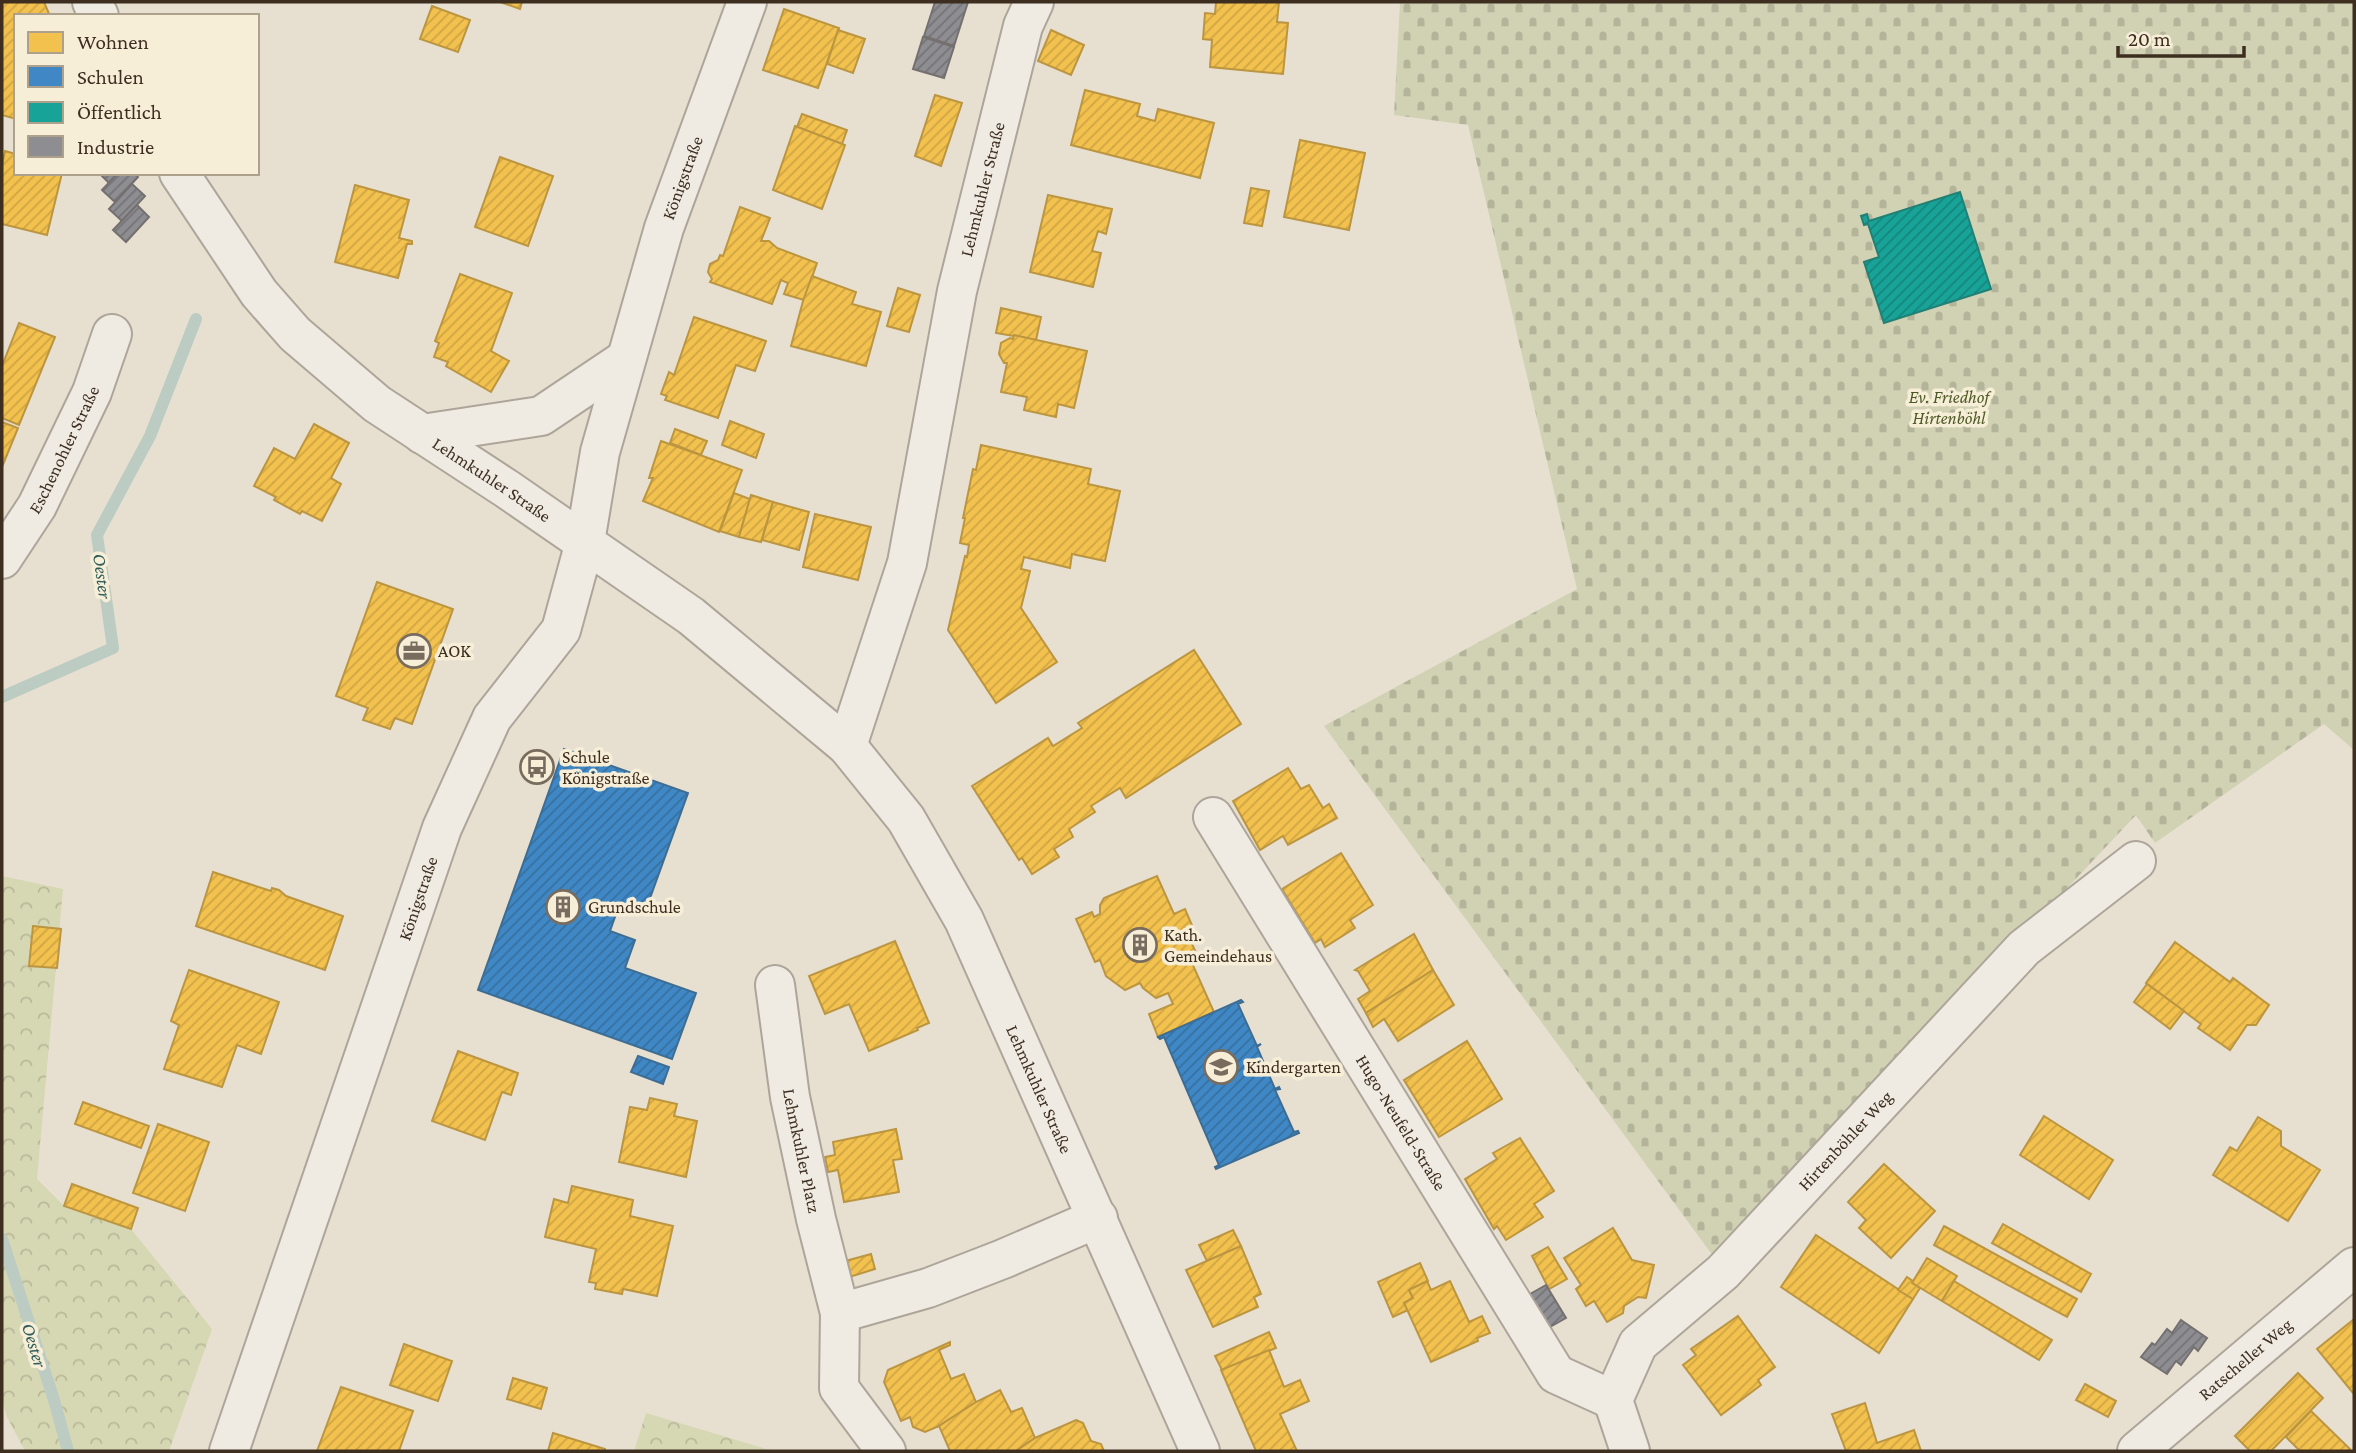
<svg xmlns="http://www.w3.org/2000/svg" width="2356" height="1453" viewBox="0 0 2356 1453" font-family="'Crimson Pro',serif">
<defs>
<pattern id="forest-crowns" width="20" height="18" patternUnits="userSpaceOnUse" patternTransform="scale(1.75)"><rect width="20" height="18" fill="#d6d7b3"/><path d="M2 6a3 3 0 1 1 6 0M12 15a3 3 0 1 1 6 0" fill="none" stroke="#b9b99a"/></pattern>
<pattern id="cemetery-stones" width="16" height="16" patternUnits="userSpaceOnUse" patternTransform="scale(1.75)"><rect width="16" height="16" fill="#d1d1b3"/><path d="M2 7V4a2 2 0 0 1 4 0v3zM10 15v-3a2 2 0 0 1 4 0v3z" fill="#b4b49a"/></pattern>
<pattern id="homes-hatch" width="6" height="6" patternUnits="userSpaceOnUse" patternTransform="scale(1.75)"><rect width="6" height="6" fill="#f2c14e"/><path d="M-1 1l2-2M0 6l6-6M5 7l2-2" fill="none" stroke="#d0a644"/></pattern>
<pattern id="schools-hatch" width="6" height="6" patternUnits="userSpaceOnUse" patternTransform="scale(1.75)"><rect width="6" height="6" fill="#3f88c5"/><path d="M-1 1l2-2M0 6l6-6M5 7l2-2" fill="none" stroke="#3670a0"/></pattern>
<pattern id="public-hatch" width="6" height="6" patternUnits="userSpaceOnUse" patternTransform="scale(1.75)"><rect width="6" height="6" fill="#17a398"/><path d="M-1 1l2-2M0 6l6-6M5 7l2-2" fill="none" stroke="#16857c"/></pattern>
<pattern id="industry-hatch" width="6" height="6" patternUnits="userSpaceOnUse" patternTransform="scale(1.75)"><rect width="6" height="6" fill="#8d8d92"/><path d="M-1 1l2-2M0 6l6-6M5 7l2-2" fill="none" stroke="#747477"/></pattern>
</defs>
<rect width="100%" height="100%" fill="#e7e0d1"/>
<g fill="url(#forest-crowns)">
<path d="M2,876L63,889L37,1179L64,1206L131,1229L212,1329L169,1451H25L7,1417L2,1401Z"/>
<path d="M646,1413L773,1451H634Z"/>
</g>
<path fill="url(#cemetery-stones)" d="M1400,2H2354V750L2324,724L2155,843L2136,815L1716,1260L1324,726L1577,589L1468,125L1394,115Z"/>
<g fill="url(#homes-hatch)" stroke="#bc9540" stroke-width="2">
<path d="M2,2H44L50,16H16V119L2,115Z"/>
<path d="M500,2H522L520,9Z"/>
<path d="M1216,2H1279L1277,22L1288,23L1283,74L1210,67L1212,40L1203,39L1205,13L1215,14Z"/>
<path d="M432,6L470,20L458,52L420,39Z"/>
<path d="M784,9L839,28L818,88L763,70Z"/>
<path d="M838,30L865,39L853,73L827,64Z"/>
<path d="M1051,30L1084,45L1071,75L1038,61Z"/>
<path d="M1085,90L1140,104L1137,116L1155,121L1158,109L1214,123L1200,178L1071,145Z"/>
<path d="M935,95L962,103L941,166L915,156Z"/>
<path d="M802,114L847,130L842,144L797,127Z"/>
<path d="M795,126L845,145L822,209L773,190Z"/>
<path d="M1300,140L1365,153L1349,230L1284,217Z"/>
<path d="M5,151L16,154V173H62L47,235L2,224V165Z"/>
<path d="M500,157L553,176L528,246L475,227Z"/>
<path d="M355,185L409,200L399,238L412,241V244H407L398,278L335,262Z"/>
<path d="M1251,188L1269,191L1262,226L1244,223Z"/>
<path d="M1048,195L1112,209L1106,234L1098,231L1092,251L1101,253L1093,287L1030,272Z"/>
<path d="M740,207L770,218L761,241H769L777,248L817,263L804,300L784,294L788,283L781,280L772,304L710,282L712,279L708,272L710,264L718,260L720,255L723,256Z"/>
<path d="M460,274L512,293L491,351L509,361L491,392L446,366L448,362L434,357L439,343L435,341Z"/>
<path d="M812,276L856,292L852,304L881,312L866,366L791,346L803,301Z"/>
<path d="M898,288L920,295L909,332L887,326Z"/>
<path d="M1001,308L1041,317L1036,340L996,333Z"/>
<path d="M694,317L766,341L755,371L736,365L718,418L665,400L667,396L661,394L669,372L674,375Z"/>
<path d="M19,323L55,337L19,425L2,418V366Z"/>
<path d="M1014,335L1087,351L1074,408L1058,404L1056,417L1024,410L1027,397L1001,392L1007,363H1004L999,354L1001,343L1010,338L1013,339Z"/>
<path d="M730,421L764,434L756,458L722,445Z"/>
<path d="M2,422L18,428L2,467Z"/>
<path d="M314,424L349,443L331,478L341,484L322,521L302,511L300,514L274,500L276,497L254,486L274,448L295,459Z"/>
<path d="M675,429L707,441L701,455L670,443Z"/>
<path d="M661,441L742,470L719,532L643,501L653,478H649Z"/>
<path d="M981,445L1091,469L1088,484L1120,491L1105,561L1072,554L1070,568L1024,557L1021,569L1030,571L1021,608L1057,662L996,703L948,630L965,556L967,557L969,545L960,543L965,518H963L973,469L976,470Z"/>
<path d="M734,493L750,499L739,537L720,531Z"/>
<path d="M751,495L773,502L761,542L739,537Z"/>
<path d="M773,502L809,512L799,550L762,540Z"/>
<path d="M815,514L871,527L858,580L803,567Z"/>
<path d="M377,582L453,609L412,724L395,718L390,729L363,720L368,708L336,696Z"/>
<path d="M1194,650L1241,724L1126,798L1120,788L1091,806L1095,812L1069,829L1073,837L1054,849L1059,857L1032,874L1022,858L1019,860L972,786L1048,738L1053,746L1082,728L1078,723Z"/>
<path d="M1288,768L1301,789L1309,785L1323,808L1329,804L1337,818L1288,845L1283,836L1260,850L1233,801Z"/>
<path d="M1341,853L1373,905L1350,920L1355,928L1325,947L1321,939L1315,943L1282,889Z"/>
<path d="M213,872L271,891L272,888L279,890L286,896L343,916L325,970L196,926Z"/>
<path d="M1157,876L1174,914L1185,909L1194,930L1187,933L1198,957L1191,961L1214,1012L1158,1037L1149,1014L1173,1004L1168,993L1156,998L1143,988L1140,983L1125,990L1106,976L1100,960L1095,962L1076,919L1092,912L1094,917L1100,914V905L1104,898Z"/>
<path d="M33,926L61,929L57,968L29,966Z"/>
<path d="M1414,934L1433,970L1366,1013L1358,999L1370,991L1358,971L1355,970Z"/>
<path d="M895,941L929,1023L917,1028L918,1030L869,1051L849,1004L825,1014L809,976Z"/>
<path d="M2175,942L2230,982L2233,978L2269,1005L2256,1025H2247L2230,1050L2198,1028L2201,1024L2146,983Z"/>
<path d="M189,970L279,1002L261,1054L237,1045L222,1087L164,1069L179,1025L171,1021Z"/>
<path d="M1433,970L1454,1005L1398,1041L1384,1019L1373,1027L1366,1013Z"/>
<path d="M2147,984L2184,1011L2170,1029L2134,1002Z"/>
<path d="M1467,1041L1502,1099L1439,1137L1404,1080Z"/>
<path d="M458,1051L518,1073L511,1095L502,1092L485,1140L432,1121Z"/>
<path d="M650,1098L677,1104L674,1116L697,1121L686,1177L619,1162L630,1107L647,1110Z"/>
<path d="M83,1102L149,1126L141,1148L75,1124Z"/>
<path d="M2044,1116L2113,1160L2089,1199L2020,1155Z"/>
<path d="M2258,1117L2281,1131V1146L2320,1170L2288,1221L2213,1175L2230,1147L2237,1151Z"/>
<path d="M158,1124L209,1142L185,1211L133,1193Z"/>
<path d="M896,1129L902,1159L893,1160L899,1192L844,1202L838,1170L828,1172L825,1157L835,1155L833,1142Z"/>
<path d="M1520,1138L1554,1191L1534,1204L1543,1217L1506,1240L1497,1226L1494,1229L1465,1179L1497,1159L1493,1153Z"/>
<path d="M1884,1164L1935,1211L1891,1258L1859,1228L1866,1220L1848,1202Z"/>
<path d="M72,1184L138,1208L131,1229L64,1206Z"/>
<path d="M572,1186L633,1200L630,1216L673,1226L657,1296L623,1289L622,1294L595,1289L596,1283L589,1282L596,1249L545,1237L554,1199L568,1203Z"/>
<path d="M2003,1224L2091,1274L2081,1292L1992,1243Z"/>
<path d="M1944,1226L2077,1299L2067,1317L1934,1245Z"/>
<path d="M1613,1228L1632,1260L1654,1265L1646,1298L1638,1297L1624,1306L1623,1313L1607,1322L1594,1301L1586,1306L1576,1289L1581,1285L1564,1258Z"/>
<path d="M1233,1230L1241,1246L1207,1261L1199,1245Z"/>
<path d="M1816,1235L1913,1299L1879,1353L1781,1287Z"/>
<path d="M1241,1246L1261,1294L1254,1297L1258,1307L1213,1327L1186,1270Z"/>
<path d="M1548,1247L1567,1279L1549,1289L1532,1256Z"/>
<path d="M871,1254L875,1269L843,1279L838,1263Z"/>
<path d="M1927,1258L1957,1276L1942,1301L1912,1283Z"/>
<path d="M1420,1263L1428,1281L1409,1290L1413,1298L1404,1303L1408,1310L1393,1317L1378,1282Z"/>
<path d="M1907,1277L1913,1281L1912,1283L1920,1288L1913,1299L1898,1290Z"/>
<path d="M1427,1281L1431,1290L1450,1281L1469,1322L1482,1316L1490,1333L1477,1338L1478,1341L1431,1362L1404,1303L1413,1298L1409,1290Z"/>
<path d="M1954,1281L2052,1340L2039,1360L1942,1301Z"/>
<path d="M1738,1316L1775,1367L1758,1380L1761,1385L1721,1415L1683,1365L1696,1355L1691,1349Z"/>
<path d="M2354,1319V1392L2353,1393L2317,1349Z"/>
<path d="M1269,1332L1276,1348L1222,1370L1215,1356Z"/>
<path d="M950,1342V1345L939,1350L951,1379L964,1374L976,1402L939,1426L925,1432L913,1427L910,1417L901,1421L884,1382L888,1370Z"/>
<path d="M404,1344L452,1361L438,1401L390,1385Z"/>
<path d="M1269,1350L1284,1387L1300,1380L1309,1401L1280,1414L1297,1451H1256L1221,1370Z"/>
<path d="M2298,1373L2323,1398L2271,1451H2250L2235,1436Z"/>
<path d="M513,1378L547,1388L541,1409L507,1399Z"/>
<path d="M2085,1384L2116,1401L2108,1417L2076,1400Z"/>
<path d="M341,1387L413,1411L399,1451H317Z"/>
<path d="M1000,1390L1011,1412L1022,1408L1035,1438L1016,1451H950L939,1426L976,1402Z"/>
<path d="M1865,1403L1877,1443L1914,1430L1921,1451H1846L1832,1414Z"/>
<path d="M2311,1411L2350,1449L2347,1451H2300L2286,1437Z"/>
<path d="M1076,1420L1083,1423L1091,1441L1101,1444L1104,1451H1016L1035,1438Z"/>
<path d="M553,1433L605,1449V1451H548Z"/>
</g>
<g fill="url(#schools-hatch)" stroke="#3e6d94" stroke-width="2">
<path d="M564,749L688,793L645,912L620,903L610,931L635,940L625,968L696,993L672,1059L478,990Z"/>
<path d="M1241,1000L1243,1002L1238,1004L1257,1046L1261,1044L1257,1047L1275,1089L1279,1087L1280,1089L1275,1090L1294,1132L1298,1131L1299,1133L1216,1169L1215,1167L1219,1165L1164,1037L1160,1039L1158,1037Z"/>
<path d="M638,1056L669,1067L663,1084L631,1072Z"/>
</g>
<path fill="url(#public-hatch)" stroke="#228074" stroke-width="2" d="M1960,192L1991,289L1884,323L1864,262L1879,257L1868,224L1864,225L1861,216L1867,214L1869,221Z"/>
<g fill="url(#industry-hatch)" stroke="#757070" stroke-width="2">
<path d="M935,2H968L954,46L924,36Z"/>
<path d="M923,37L954,47L944,78L913,69Z"/>
<path d="M99,173H118L109,183Z"/>
<path d="M118,173H134L138,177L115,202L102,190Z"/>
<path d="M132,184L145,196L122,221L109,209Z"/>
<path d="M137,205L149,217L126,242L113,230Z"/>
<path d="M1546,1285L1566,1318L1550,1327L1530,1294Z"/>
<path d="M2181,1320L2207,1338L2198,1351L2194,1347L2181,1365L2176,1361L2167,1374L2141,1357L2152,1343L2155,1345L2167,1329L2172,1333Z"/>
</g>
<g fill="none" stroke-linecap="round" stroke-linejoin="round">
<g stroke="#bcccc2" stroke-width="12">
<path d="M2,697L113,648L97,535L150,436L196,319"/>
<path d="M2,1239L54,1400L68,1451"/>
</g>
<g stroke="#ada599" stroke-width="42">
<g id="minor">
<path d="M422,434L541,416L626,359"/>
<path id="s1" d="M2,559L37,506L92,392L112,334"/>
<path id="s2" d="M847,746L907,563L957,291L1023,26L1034,2"/>
<path id="s3" d="M1213,817L1556,1374L1613,1400"/>
<path id="s4" d="M775,985L790,1097L816,1219L840,1313"/>
<path id="s5" d="M229,1451L442,828L492,718L561,630L585,542L600,452L664,228L747,2"/>
<path d="M886,1451L839,1388L840,1313L928,1288L1003,1259L1098,1218"/>
<path id="s6" d="M1630,1451L1613,1400L1638,1344L1723,1272L2024,948L2136,861"/>
<path id="s7" d="M2137,1451L2354,1267"/>
</g>
</g>
<g stroke="#ada599" stroke-width="42">
<g id="tertiary">
<path d="M92,2L99,16"/>
<path id="s8" d="M179,173L259,293L295,334L377,404L507,489L691,616L847,746L906,819L964,920L1200,1451"/>
</g>
</g>
<use href="#minor" stroke="#efebe3" stroke-width="38"/>
<use href="#tertiary" stroke="#efebe3" stroke-width="38"/>
</g>
<defs>
<g id="office-ring" transform="scale(1.75)"><circle r="9.5" fill="#f7eed8" stroke="#786c5e" stroke-width="1.5"/><path d="M-6-3h4V-5.5h4V-3h4V5H-6ZM-1-4.5V-3h2v-1.5ZM-6 0V1H6V0Z" fill="#786c5e"/></g>
<g id="bus-ring" transform="scale(1.75)"><circle r="9.5" fill="#f7eed8" stroke="#786c5e" stroke-width="1.5"/><path d="M-5-6H5V4H4V6H2V4H-2V6H-4V4H-5ZM-3.5-4V0h7V-4ZM-3.5 1.2v1.5H-2V1.2ZM2 1.2v1.5H3.5V1.2Z" fill="#786c5e"/></g>
<g id="building-ring" transform="scale(1.75)"><circle r="9.5" fill="#f7eed8" stroke="#786c5e" stroke-width="1.5"/><path d="M-4-6H4V6H1V3H-1V6H-4ZM-2.5-4.3h1.7v1.8h-1.7ZM.8-4.3h1.7v1.8H.8ZM-2.5-1h1.7V.8h-1.7ZM.8-1h1.7V.8H.8Z" fill="#786c5e"/></g>
<g id="school-ring" transform="scale(1.75)"><circle r="9.5" fill="#f7eed8" stroke="#786c5e" stroke-width="1.5"/><path d="M0-5L7-2L0 1L-7-2ZM-4 1L0 2.5L4 1V4Q0 6-4 4Z" fill="#786c5e"/></g>
</defs>
<g fill-rule="evenodd">
<use href="#office-ring" x="414" y="651"/>
<use href="#bus-ring" x="537" y="767"/>
<use href="#building-ring" x="563" y="907"/>
<use href="#building-ring" x="1140" y="945"/>
<use href="#school-ring" x="1221" y="1067"/>
</g>
<g text-anchor="middle" stroke-width="7" stroke-linejoin="round" paint-order="stroke">
<g font-size="18" fill="#3d2e20" stroke="#f7eed8">
<text dy="6" stroke="none"><textPath href="#s5" startOffset="1360">Königstraße</textPath></text>
<text dy="6" stroke="none"><textPath href="#s2" startOffset="574">Lehmkuhler Straße</textPath></text>
<text dy="6" stroke="none"><textPath href="#s1" startOffset="126">Eschenohler Straße</textPath></text>
<text dy="6" stroke="none"><textPath href="#s8" startOffset="444">Lehmkuhler Straße</textPath></text>
<text dy="6" stroke="none"><textPath href="#s5" startOffset="584">Königstraße</textPath></text>
<text dy="6" stroke="none"><textPath href="#s8" startOffset="1284">Lehmkuhler Straße</textPath></text>
<text dy="6" stroke="none"><textPath href="#s3" startOffset="359">Hugo-Neufeld-Straße</textPath></text>
<text dy="6" stroke="none"><textPath href="#s6" startOffset="406">Hirtenböhler Weg</textPath></text>
<text dy="6" stroke="none"><textPath href="#s4" startOffset="168">Lehmkuhler Platz</textPath></text>
<text dy="6" stroke="none"><textPath href="#s7" startOffset="142">Ratscheller Weg</textPath></text>
</g>
<g font-size="18" font-style="italic" fill="#4d5a26" stroke="#f7eed8">
<text x="1949" y="403">Ev. Friedhof<tspan x="1949" dy="21">Hirtenböhl</tspan></text>
</g>
<g font-size="18" fill="#3d2e20" stroke="#f7eed8" text-anchor="start">
<text x="438" y="657">AOK</text>
<text x="562" y="763">Schule<tspan x="562" dy="21">Königstraße</tspan></text>
<text x="588" y="913">Grundschule</text>
<text x="1164" y="941">Kath.<tspan x="1164" dy="21">Gemeindehaus</tspan></text>
<text x="1246" y="1073">Kindergarten</text>
</g>
<g font-size="19" font-style="italic" fill="#2f5d5a" stroke="#f7eed8">
<text transform="translate(103 576) rotate(82)" y="7">Oester</text>
<text transform="translate(35 1345) rotate(73)" y="7">Oester</text>
</g>
</g>
<rect width="2356" height="1453" fill="none" stroke="#3d2e20" stroke-width="7"/>
<rect x="14" y="14" width="245" height="161" fill="#f7eed8" stroke="#ada18e" stroke-width="2"/>
<rect x="28" y="32" width="35" height="21" fill="#f2c14e" stroke="#ada18e" stroke-width="2"/>
<text x="77" y="49" font-size="21" fill="#3d2e20">Wohnen</text>
<rect x="28" y="66" width="35" height="21" fill="#3f88c5" stroke="#ada18e" stroke-width="2"/>
<text x="77" y="84" font-size="21" fill="#3d2e20">Schulen</text>
<rect x="28" y="102" width="35" height="21" fill="#17a398" stroke="#ada18e" stroke-width="2"/>
<text x="77" y="119" font-size="21" fill="#3d2e20">Öffentlich</text>
<rect x="28" y="136" width="35" height="21" fill="#8d8d92" stroke="#ada18e" stroke-width="2"/>
<text x="77" y="154" font-size="21" fill="#3d2e20">Industrie</text>
<path d="M2118 46v10h126v-10" fill="none" stroke="#3d2e20" stroke-width="3.5"/>
<text x="2128" y="46" font-size="21" fill="#3d2e20" stroke="#f7eed8" stroke-width="5" paint-order="stroke">20 m</text>
</svg>
